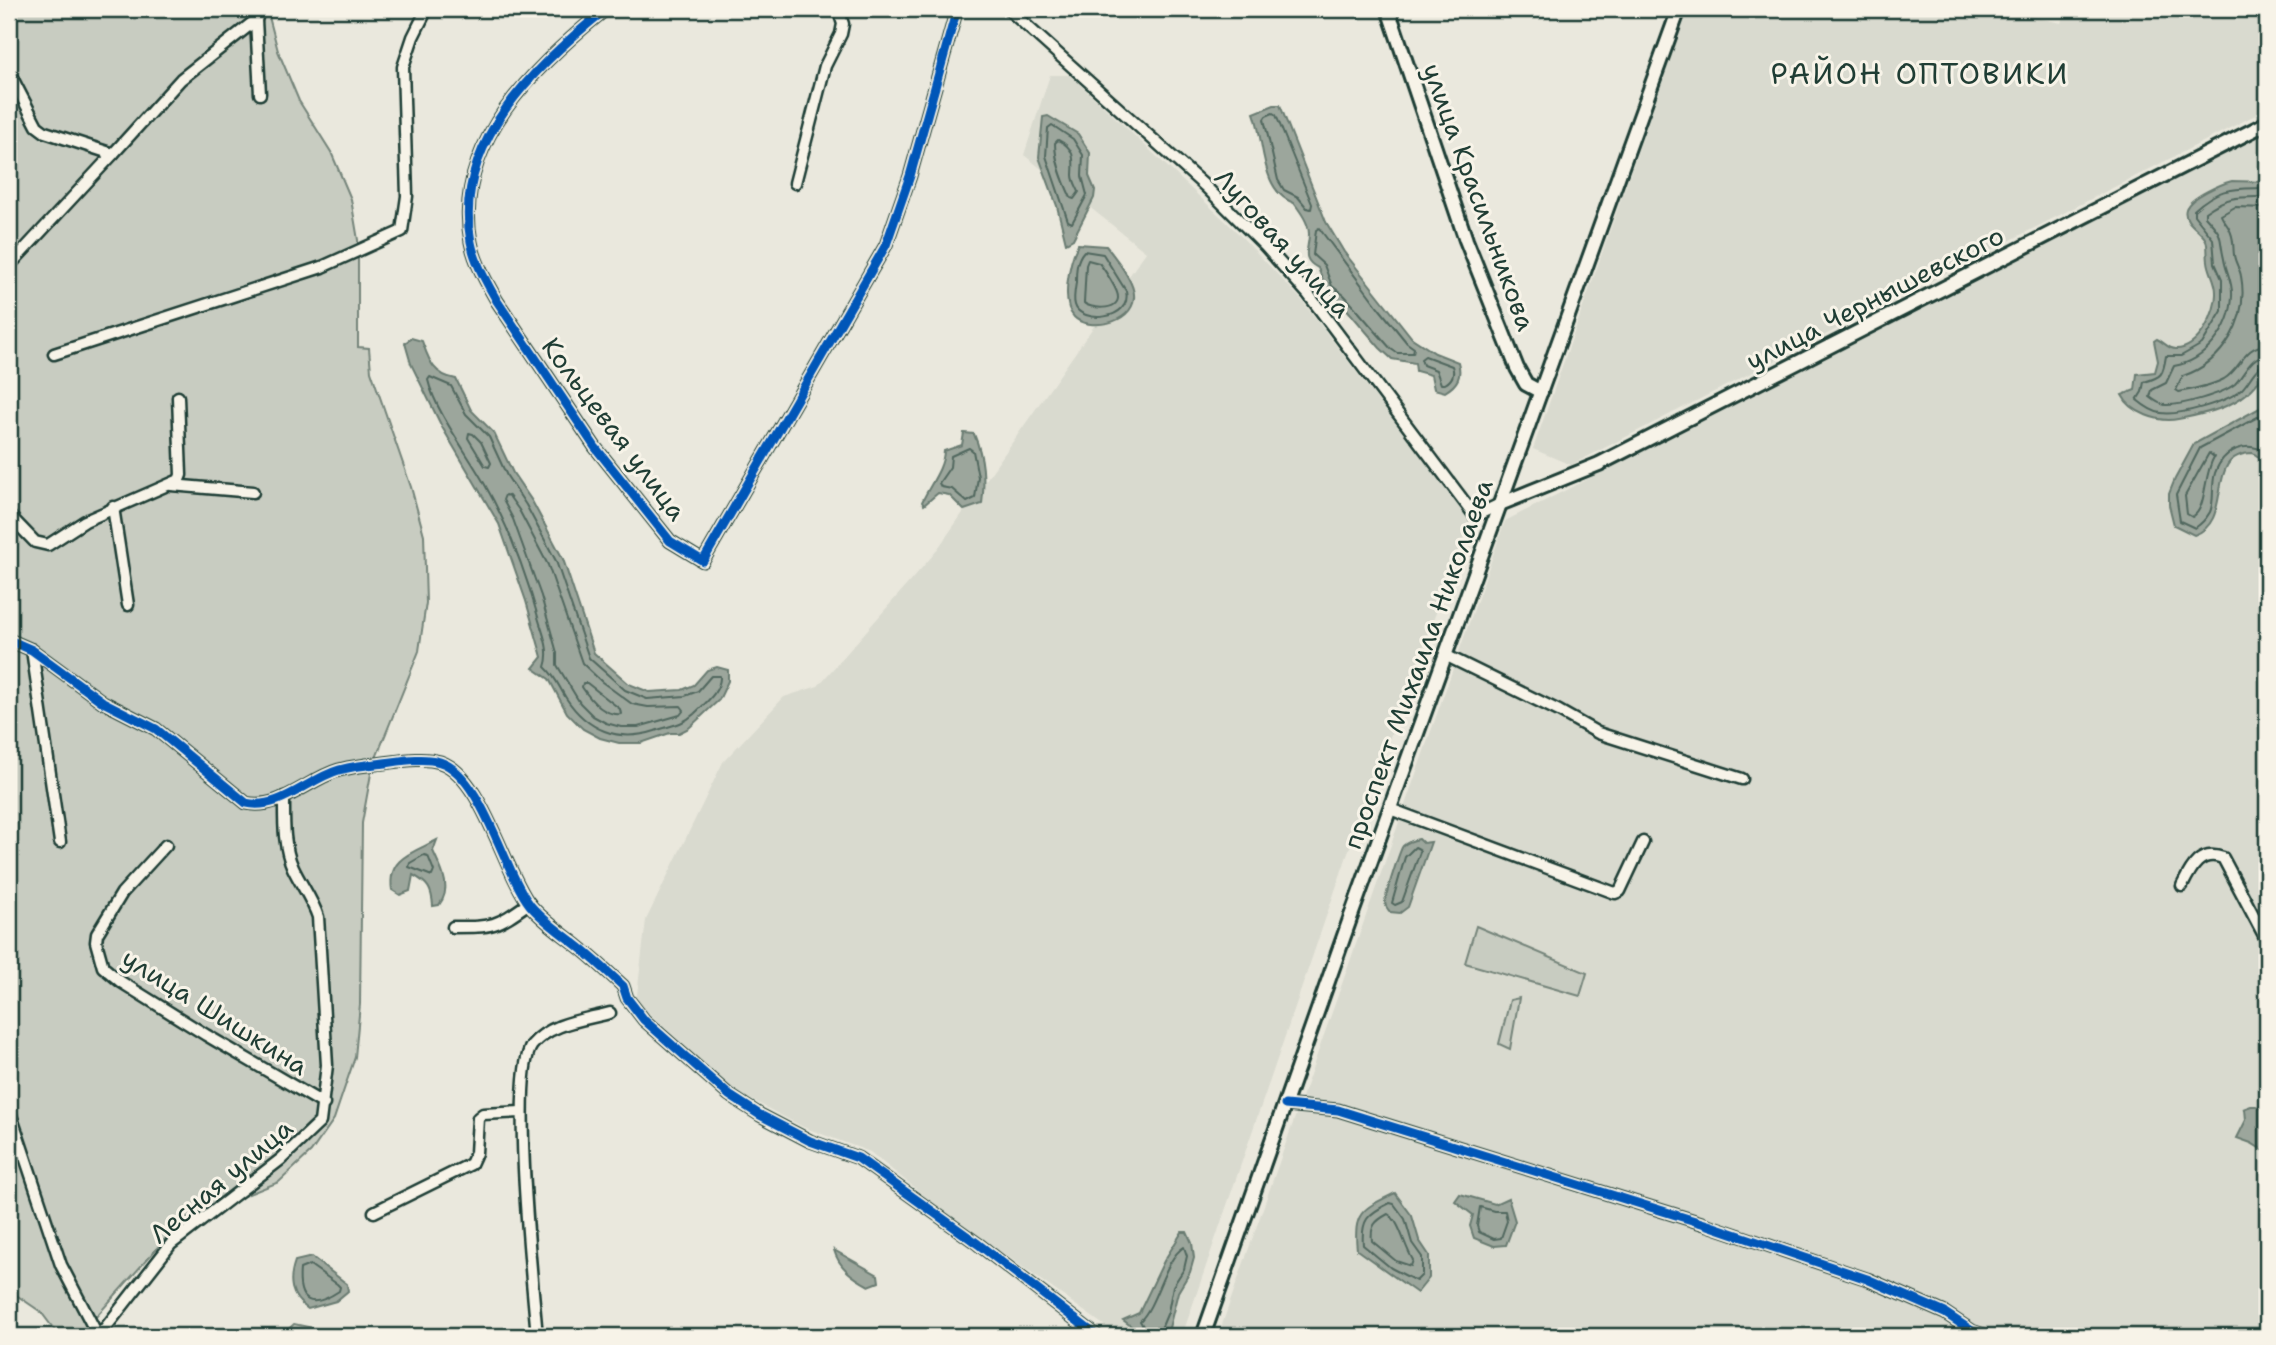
<svg xmlns="http://www.w3.org/2000/svg" width="2276" height="1345" viewBox="0 0 2276 1345" font-family="'Shantell Sans',sans-serif">
<rect width="100%" height="100%" fill="#eae8dd"/>
<filter id="ink" filterUnits="userSpaceOnUse"><feTurbulence type="fractalNoise" baseFrequency=".0143" numOctaves="2"/><feDisplacementMap in="SourceGraphic" scale="14" xChannelSelector="R" yChannelSelector="G"/><feConvolveMatrix kernelMatrix="1 2 1 2 8 2 1 2 1" color-interpolation-filters="sRGB"/></filter>
<g filter="url(#ink)">
<g fill="#d9dacf">
<path d="M1688,9H1999L2061,23L2065,9H2267V109L1571,465L1533,449Z"/>
<path d="M1050,75H1070L1237,232L1300,298L1470,521L1361,815L1182,1336H1119L937,1206L870,1152L803,1127L733,1090L638,1003L637,995L646,920L723,762L784,697L818,686L934,554L1146,252L1024,155Z"/>
<path d="M2267,132V1336H1218L1505,521Z"/>
</g>
<g fill="#c8ccc1" stroke="#74847a" stroke-width="2">
<path d="M9,9H267L278,51L299,101L331,152L351,199L358,240V347L369,348L371,371L411,487L424,535L426,603L419,651L372,768L362,823L360,1004L355,1057L334,1119L311,1152L279,1182L181,1221L79,1336H59L41,1312L9,1290Z"/>
<path d="M1476,926L1587,973L1580,996L1465,963Z"/>
<path d="M1519,998L1510,1049L1499,1044L1510,1000Z"/>
<path d="M294,1324L331,1332L338,1336H281Z"/>
</g>
<g fill="#9ca69c" stroke="#6a7c72" stroke-width="2">
<path d="M1274,105H1280L1326,222L1344,252L1412,338L1435,353L1458,362C1462,376 1458,384 1445,392L1434,389L1431,375L1416,371L1415,363L1392,359L1380,348L1339,300L1327,290L1318,268C1300,259 1309,249 1309,234C1309,223 1300,211 1294,203C1260,191 1265,142 1254,113Z"/>
<path d="M1048,116L1078,134L1090,153L1089,176L1095,190L1094,198L1073,239L1066,243L1057,206L1039,157L1043,117Z"/>
<path d="M2232,181L2267,182C2267,230 2267,278 2267,326C2267,338 2271,358 2266,368C2251,404 2211,413 2178,419C2159,423 2131,413 2122,395L2135,390L2137,374L2155,372L2158,361L2154,341L2157,339C2164,342 2168,349 2176,349C2199,349 2217,312 2216,292C2216,280 2209,272 2208,261C2207,255 2208,245 2206,240C2201,230 2182,222 2186,209C2190,197 2221,184 2232,181Z"/>
<path d="M1078,244L1106,246C1115,257 1136,284 1134,298C1132,325 1087,331 1074,317C1060,302 1070,260 1078,244Z"/>
<path d="M411,338L422,341C429,360 433,375 456,379L471,410L494,433L513,473L532,501L563,559L594,653L629,684L649,692L682,690L694,685L707,670L717,667L728,670V681L719,700L689,728L679,733H670L641,743H619L600,738L583,729L567,713L549,679L533,668L542,657L526,601L499,524L442,427L411,364L405,343Z"/>
<path d="M2267,404V463L2253,453C2202,453 2236,521 2194,535L2174,525L2169,505V494L2175,479L2194,444Z"/>
<path d="M964,433L974,434C984,458 985,479 982,504L964,510L949,495L938,493L924,505L922,502C930,484 943,470 944,451L962,445Z"/>
<path d="M1419,839L1423,843L1431,842L1408,907L1400,913L1390,912C1387,908 1385,907 1385,902C1385,897 1400,849 1403,846C1407,842 1414,840 1419,839Z"/>
<path d="M437,840L433,851C441,869 453,888 439,905L433,906C432,889 428,883 413,875L410,891L400,895L392,890C387,858 412,853 437,840Z"/>
<path d="M2251,1106H2256L2265,1111L2266,1152L2251,1143L2237,1138L2246,1120L2245,1109H2243Z"/>
<path d="M1395,1193L1412,1216L1419,1240L1429,1255V1278L1417,1293L1357,1250C1353,1212 1362,1209 1395,1193Z"/>
<path d="M1460,1194L1495,1204L1508,1198L1515,1221L1506,1245L1494,1246L1474,1238L1470,1226L1473,1215L1455,1201Z"/>
<path d="M1182,1232H1187L1192,1243L1194,1258L1190,1272L1178,1292L1169,1328L1163,1336H1144L1123,1320L1139,1313L1164,1261Z"/>
<path d="M834,1250L878,1275L879,1282L869,1286C854,1278 839,1268 834,1250Z"/>
<path d="M312,1257L347,1284L348,1291L336,1301L308,1309C290,1297 288,1281 295,1261Z"/>
</g>
<g fill="none" stroke-linecap="round" stroke-linejoin="round">
<g stroke="#51675e" stroke-width="2">
<path d="M1273,113L1276,115L1312,204L1311,209L1307,208L1298,197L1284,190L1278,180L1264,119L1266,116Z"/>
<path d="M1052,125L1073,139L1083,155L1082,176L1087,195L1072,223L1068,221L1046,156L1048,128Z"/>
<path d="M1058,140C1075,148 1074,159 1073,175C1073,181 1077,187 1079,192L1074,199L1071,198C1063,181 1055,162 1055,143Z"/>
<path d="M2267,188C2234,189 2220,186 2194,210V215L2213,239L2215,263L2222,279V311L2202,344L2181,356H2166C2163,375 2162,377 2144,382L2142,392L2137,400C2143,405 2153,412 2161,413C2179,416 2227,402 2241,390C2250,382 2255,365 2267,364"/>
<path d="M2267,197C2240,197 2228,195 2205,212V216C2225,238 2218,233 2224,259C2226,272 2233,282 2232,296C2231,328 2206,361 2174,366L2166,383L2152,390L2150,397C2155,401 2159,404 2165,405C2180,406 2223,394 2235,384C2246,373 2250,356 2267,355"/>
<path d="M2267,208L2235,207L2221,215C2223,221 2229,226 2231,233C2234,240 2233,248 2234,255C2235,263 2240,269 2241,276C2249,319 2224,362 2183,376L2176,390L2179,392C2193,389 2211,386 2224,379C2242,368 2243,346 2267,345"/>
<path d="M1319,228L1378,307L1407,343L1414,348L1413,353H1397L1391,349L1344,295L1332,286L1324,265L1313,255L1316,230Z"/>
<path d="M1084,251L1103,254L1126,291C1133,321 1080,324 1075,305C1073,299 1075,289 1076,283C1076,271 1076,260 1084,251Z"/>
<path d="M1088,260L1099,263C1104,269 1119,291 1118,298C1117,311 1090,309 1084,303L1086,265Z"/>
<path d="M1425,356L1452,366C1455,374 1452,380 1445,384H1441L1436,370L1423,365L1421,359Z"/>
<path d="M430,377L451,386L466,414L489,437L507,476L526,505L556,561L589,658L625,690L647,699L685,696L698,691L711,676H720C721,692 704,704 694,714C681,726 670,725 655,731C618,743 587,730 566,698C559,687 556,677 545,667C551,650 543,635 538,617C525,570 508,525 484,483C468,454 435,411 428,380Z"/>
<path d="M2267,412L2200,448L2176,495L2180,521L2195,528C2201,524 2206,519 2210,512C2215,501 2211,486 2215,473C2223,450 2247,439 2267,453"/>
<path d="M469,433L473,434L481,442L491,463L489,467L485,466L468,438Z"/>
<path d="M969,448L973,451L978,477L975,498L967,502L952,489L941,487L939,483L950,467L951,456Z"/>
<path d="M2209,453L2214,457C2203,475 2207,510 2192,517L2187,514L2185,496Z"/>
<path d="M505,495L509,496L519,510L548,565L582,663L602,682L632,704L648,707L681,706L684,710L680,715L638,727H621L606,723L593,716L580,703L557,665V653L541,596L513,519L503,500Z"/>
<path d="M583,683H587L620,709L621,714C604,716 591,701 582,687Z"/>
<path d="M1415,847L1419,849L1420,852L1402,902L1395,905L1392,903L1405,857Z"/>
<path d="M424,855L428,856L434,871L432,876L409,867L410,863Z"/>
<path d="M1390,1203L1394,1204L1405,1219L1412,1243L1422,1257V1275L1416,1281L1391,1268L1363,1245C1361,1220 1367,1214 1390,1203Z"/>
<path d="M1480,1207L1494,1211H1505L1507,1221L1501,1238L1494,1239L1479,1232L1477,1226Z"/>
<path d="M1388,1214C1400,1221 1404,1246 1413,1260L1411,1266L1396,1261L1372,1241C1370,1226 1375,1221 1388,1214Z"/>
<path d="M310,1265L337,1284L340,1287L339,1291C312,1309 297,1304 300,1269Z"/>
<path d="M1147,1336L1146,1331L1140,1321C1158,1303 1164,1259 1184,1247L1187,1256L1184,1269L1173,1286L1168,1312L1158,1336"/>
</g>
<g stroke="#1f3d34" stroke-width="15">
<g id="minor">
<path d="M260,9L256,20L260,94"/>
<path d="M606,9C537,64 452,143 471,242C475,263 487,283 497,301L595,447L670,541L703,561L886,245L910,176L957,9"/>
<path d="M1008,9L1206,187L1265,246L1308,294L1475,516L1500,504"/>
<path d="M9,72L37,126L45,132L113,154L9,266"/>
<path d="M113,154L181,79L256,20"/>
<path d="M795,183L825,66L841,34L843,24L840,15L834,9"/>
<path d="M54,354L322,267L402,231L407,196L403,67L413,37L427,9"/>
<path d="M171,485L253,492"/>
<path d="M113,507L128,605"/>
<path d="M9,515L35,542L48,545L85,521L179,480L181,475L178,397"/>
<path d="M9,640L32,650L103,702L156,729L246,803C279,811 308,779 339,770C351,767 364,765 376,764C396,762 421,756 440,762C482,775 504,872 530,905C543,921 563,934 579,947C594,959 608,972 623,986L627,998L644,1020L729,1095L760,1115L810,1141L858,1158L978,1244L1097,1336"/>
<path d="M32,650L60,842"/>
<path d="M1445,655L1559,711L1598,733L1742,779"/>
<path d="M1390,809L1615,893L1620,891L1643,842"/>
<path d="M166,845L122,893L97,934L96,942L103,967L121,982L206,1035L324,1104"/>
<path d="M2182,886C2191,868 2200,849 2223,858L2267,941"/>
<path d="M453,927C494,927 495,927 529,903"/>
<path d="M1285,1105L1338,1110L1708,1225L1867,1279L1945,1313L1972,1331L1987,1336"/>
<path d="M9,1109L61,1265L98,1336"/>
<path d="M374,1212L471,1164L476,1153L478,1118L483,1114L521,1112"/>
<path d="M99,1336L171,1244L280,1160L320,1122L327,1065L318,917C312,899 301,885 293,868C283,846 284,821 284,797"/>
<path d="M537,1336C533,1289 510,1074 532,1045C550,1023 584,1020 610,1013"/>
</g>
</g>
<g stroke="#1f3d34" stroke-width="18">
<g id="major">
<path d="M1388,9L1466,240L1517,368L1526,384L1541,392"/>
<path d="M1500,504L1599,464L2267,123"/>
<path d="M1203,1336L1351,916L1679,9"/>
</g>
</g>
<use href="#minor" stroke="#f7f3e8" stroke-width="10"/>
<use href="#major" stroke="#f7f3e8" stroke-width="12"/>
<g stroke="#f7f3e8" stroke-width="13">
<g id="cycleway">
<path d="M606,9C537,64 452,143 471,242C475,263 487,283 497,301L595,447L670,541L703,561L886,245L910,176L957,9"/>
<path d="M9,640L32,650L103,702L156,729L246,803C279,811 308,779 339,770C351,767 364,765 376,764C396,762 421,756 440,762C482,775 504,872 530,905C543,921 563,934 579,947C594,959 608,972 623,986L627,998L644,1020L729,1095L760,1115L810,1141L858,1158L978,1244L1097,1336"/>
<path d="M1285,1105L1338,1110L1708,1225L1867,1279L1945,1313L1972,1331L1987,1336"/>
</g>
</g>
<use href="#cycleway" stroke="#0057b8" stroke-width="9"/>
</g>
</g>
<g text-anchor="middle" stroke-width="6" stroke-linejoin="round" paint-order="stroke">
<g font-size="26" fill="#1f3d34" stroke="#f7f3e8">
<text transform="translate(1479 197) rotate(70)" y="9">улица Красильникова</text>
<text transform="translate(1283 243) rotate(48)" y="9">Луговая улица</text>
<text transform="translate(1875 298) rotate(-27)" y="9">улица Чернышевского</text>
<text transform="translate(614 429) rotate(53)" y="9">Кольцевая улица</text>
<text transform="translate(1418 664) rotate(-70)" y="9">проспект Михаила Николаева</text>
<text transform="translate(215 1012) rotate(32)" y="9">улица Шишкина</text>
<text transform="translate(221 1181) rotate(-40)" y="9">Лесная улица</text>
</g>
<g font-size="30" letter-spacing="2" fill="#1f3d34" stroke="#f7f3e8">
<text x="1920" y="84">РАЙОН ОПТОВИКИ</text>
</g>
</g>
<rect width="2276" height="1345" fill="none" stroke="#f7f3e8" stroke-width="35"/>
<rect x="18" y="18" width="2241" height="1310" fill="none" stroke="#1f3d34" stroke-width="2.5" filter="url(#ink)"/>
</svg>
